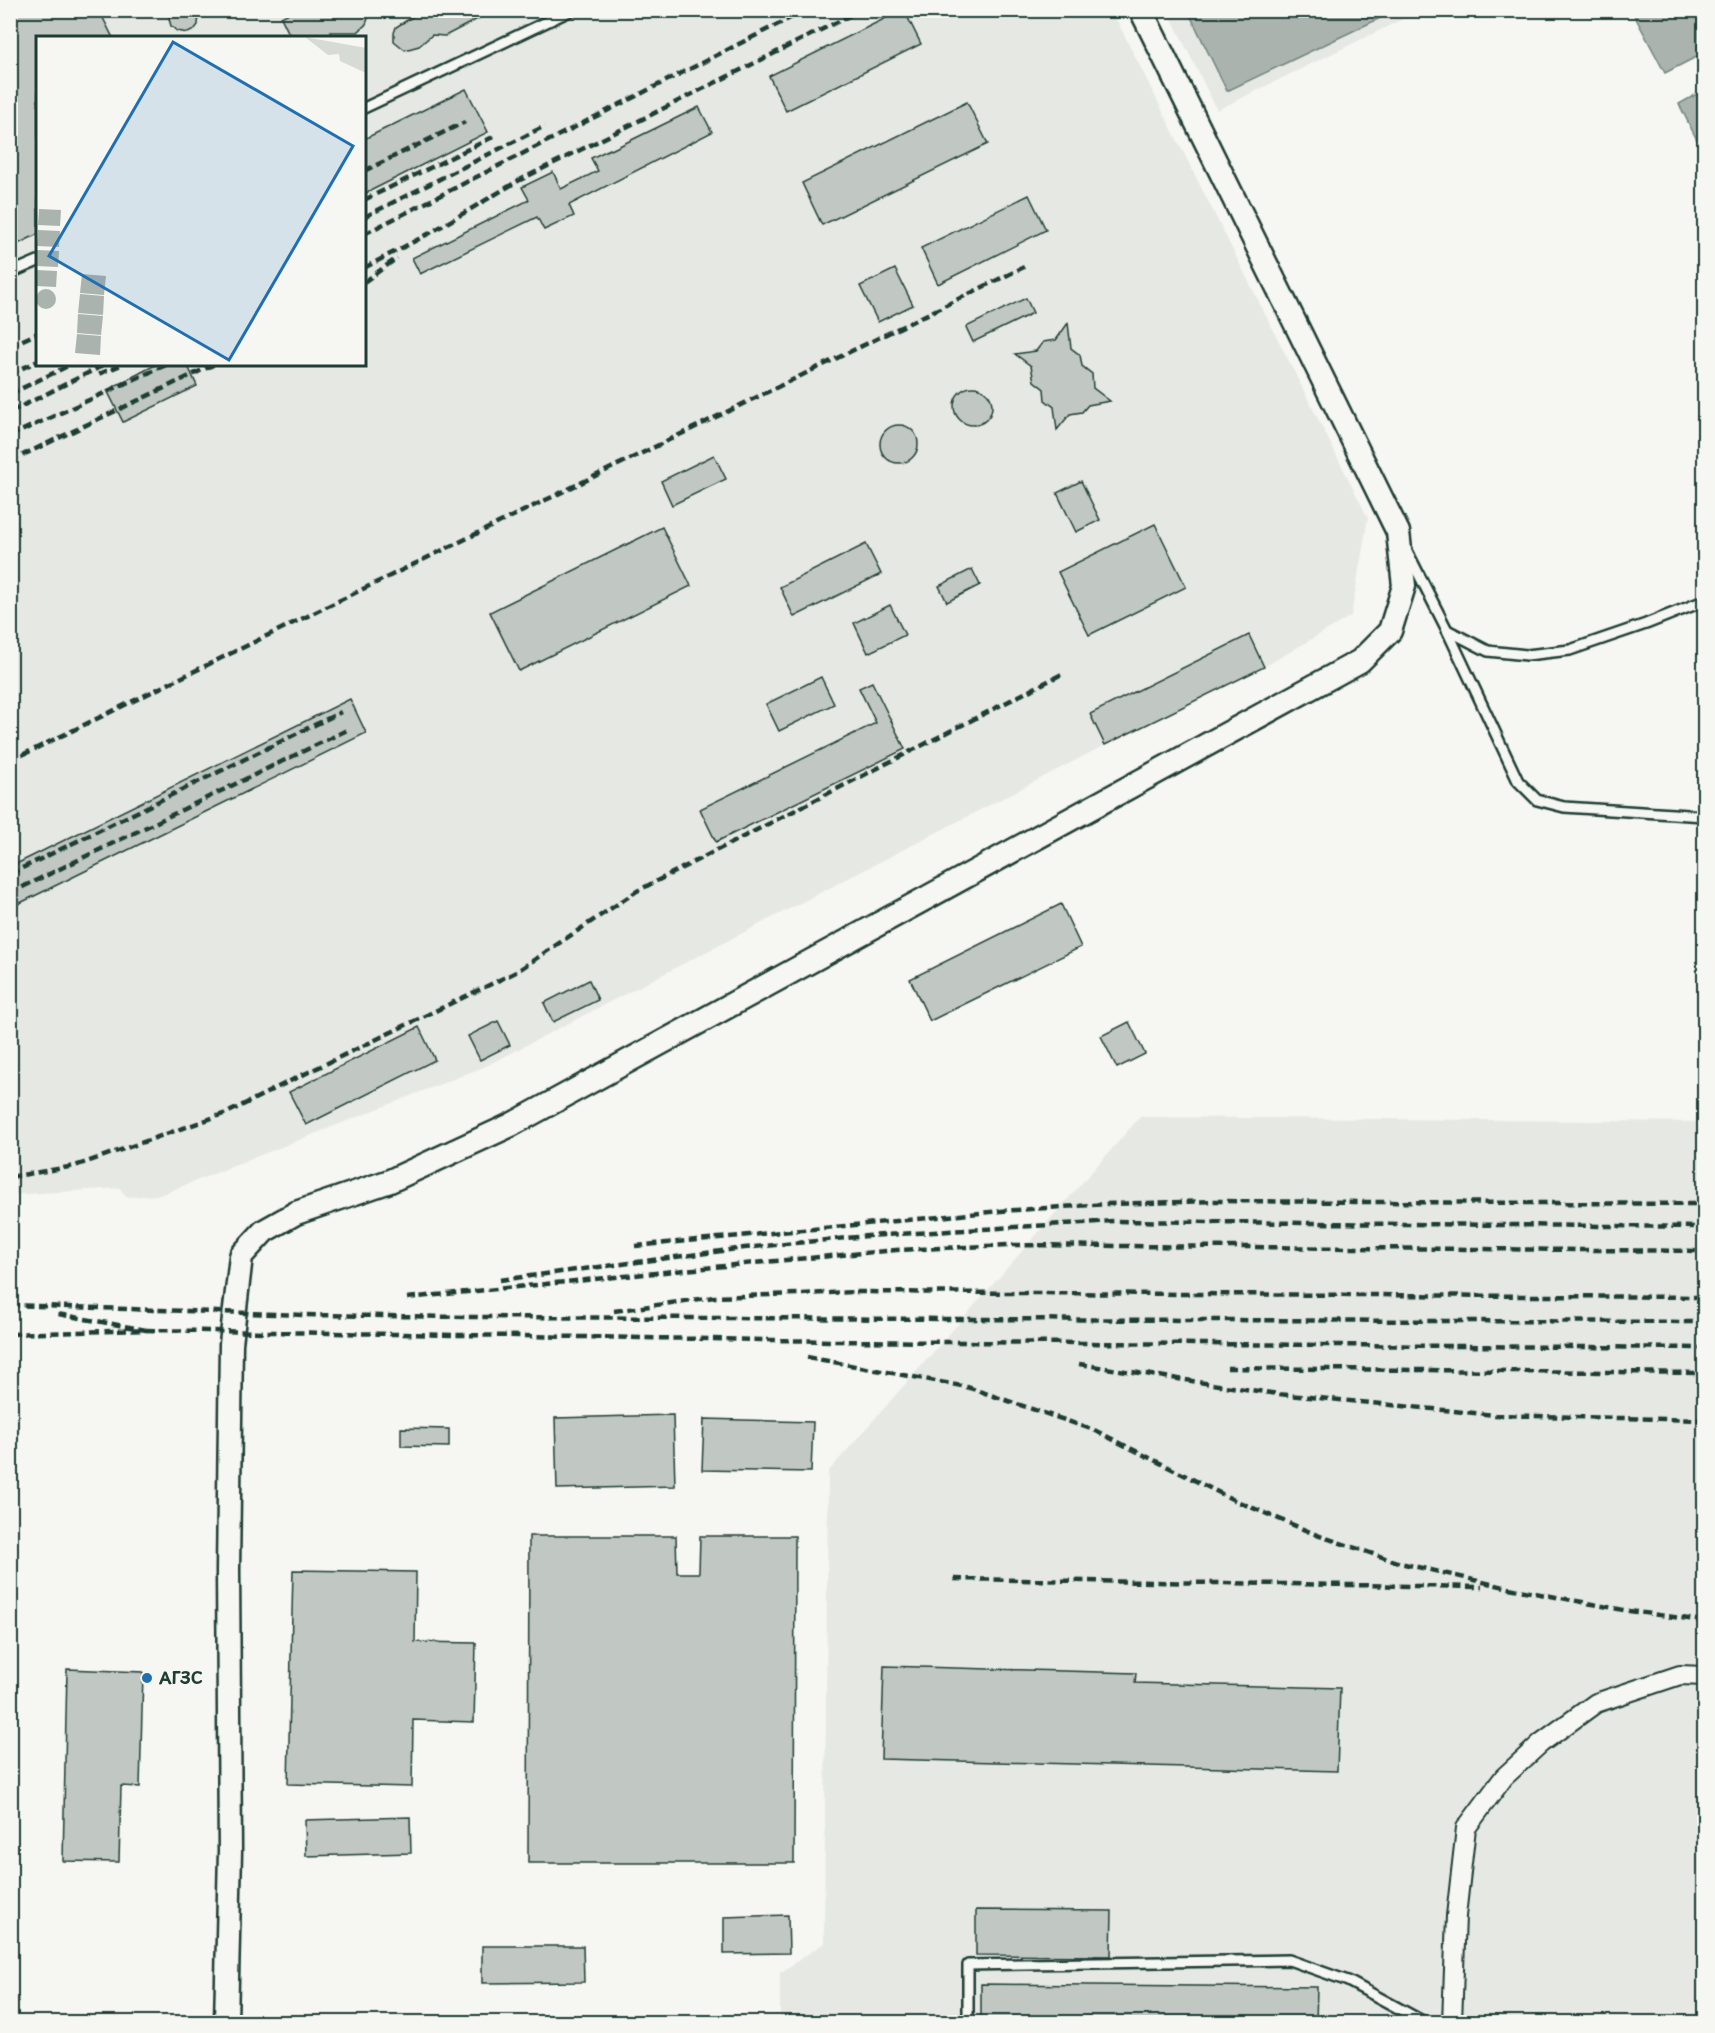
<svg xmlns="http://www.w3.org/2000/svg" width="1715" height="2033" viewBox="0 0 1715 2033" font-family="'Playpen Sans',sans-serif">
<rect width="100%" height="100%" fill="#f6f6f2"/>
<filter id="ink" filterUnits="userSpaceOnUse"><feTurbulence type="fractalNoise" baseFrequency=".0167" numOctaves="2"/><feDisplacementMap in="SourceGraphic" scale="12" xChannelSelector="R" yChannelSelector="G"/><feConvolveMatrix kernelMatrix="1 2 1 2 8 2 1 2 1" color-interpolation-filters="sRGB"/></filter>
<g filter="url(#ink)">
<g fill="#e6e8e4" fill-rule="evenodd">
<path d="M11,11H1112L1368,518L1351,616L1264,667L1105,745L486,1066L160,1195L126,1197L120,1188L11,1195ZM38,38H364V364H38Z"/>
<path d="M1168,11H1419L1217,110Z"/>
<path d="M1140,1117L1704,1122V2022H780V1973L824,1943L828,1472Z"/>
</g>
<g fill="#aab3ae" stroke="#72847d" stroke-width="1.5">
<path d="M1188,11H1395L1227,91Z"/>
<path d="M1632,11H1704V53L1665,73Z"/>
<path d="M1704,90V154L1679,104Z"/>
</g>
<g fill="#c1c8c3" stroke="#1f3d34" stroke-width="1.5">
<path d="M10,10H99L113,38H38V234L10,248Z"/>
<path d="M171,10H199L198,25L194,30L188,33L177,31L171,26L169,19Z"/>
<path d="M295,10H371L366,24L358,32H330L333,38H291L281,17Z"/>
<path d="M411,10H495L445,36L432,35L419,46L405,50L394,41V33L396,27L414,16Z"/>
<path d="M902,10H904L921,44L786,111L769,76Z"/>
<path d="M466,89L488,132L364,194V139Z"/>
<path d="M967,102L988,144L822,225L802,183Z"/>
<path d="M699,107L712,132L569,205L574,216L544,230L537,217L420,274L412,258L529,200L522,187L553,172L561,189L598,171L591,158L610,149L611,150Z"/>
<path d="M1029,195L1046,230L938,284L921,248Z"/>
<path d="M895,269L913,305L878,322L860,286Z"/>
<path d="M1026,298L1033,313L973,342L966,327Z"/>
<path d="M1068,323L1071,348L1080,355L1082,366L1092,374L1093,388L1110,401L1088,405L1082,412L1070,414L1057,430L1054,407L1045,400L1044,389L1034,381L1031,366L1015,354L1036,351L1043,342L1056,340Z"/>
<path d="M157,364H187L197,386L123,422L107,390Z"/>
<circle cx="973" cy="406" r="19"/>
<circle cx="899" cy="444" r="19"/>
<path d="M714,455L726,479L672,505L661,481Z"/>
<path d="M1081,481L1100,520L1076,532L1057,493Z"/>
<path d="M1155,524L1186,587L1089,635L1058,572Z"/>
<path d="M662,527L691,586L519,671L490,612Z"/>
<path d="M866,544L881,574L794,617L780,587Z"/>
<path d="M972,569L980,585L947,602L939,586Z"/>
<path d="M890,605L905,635L868,653L854,623Z"/>
<path d="M1249,635L1264,667L1105,745L1090,714Z"/>
<path d="M821,677L834,704L779,731L766,704Z"/>
<path d="M872,682L905,749L716,842L700,809L876,723L859,688Z"/>
<path d="M350,699L366,733L10,908V867Z"/>
<path d="M1061,904L1081,947L930,1021L910,979Z"/>
<path d="M589,980L598,1000L553,1022L544,1003Z"/>
<path d="M498,1021L510,1045L480,1060L468,1036Z"/>
<path d="M1129,1022L1145,1054L1117,1068L1101,1036Z"/>
<path d="M419,1027L435,1060L306,1125L289,1092Z"/>
<path d="M673,1415L675,1486L557,1489L555,1418Z"/>
<path d="M704,1419L813,1422L811,1472L702,1470Z"/>
<path d="M401,1428L449,1429V1447L401,1446Z"/>
<path d="M529,1536H676L677,1573H699L700,1536H795L794,1863H528Z"/>
<path d="M293,1570L416,1572L415,1642L476,1643L474,1722L413,1720L412,1787L288,1784Z"/>
<path d="M884,1666L1136,1673L1135,1683L1340,1688L1337,1771L881,1759Z"/>
<path d="M67,1669L143,1672L140,1787L121,1786L119,1862L63,1861Z"/>
<path d="M410,1817L411,1853L306,1856L305,1820Z"/>
<path d="M976,1910L1112,1911L1111,1956L976,1955Z"/>
<path d="M788,1915L789,1953L724,1954V1917Z"/>
<path d="M482,1946H583L584,1982L482,1983Z"/>
<path d="M981,1984L1317,1987L1316,2022H981Z"/>
</g>
<g fill="none" stroke-linecap="round" stroke-linejoin="round">
<g stroke="#1f3d34" stroke-width="14">
<g id="service">
<path d="M364,108L572,10"/>
<path d="M10,273L38,261"/>
<path d="M1407,551L1447,630L1518,781L1537,800L1564,807L1704,816"/>
<path d="M1447,630L1488,651L1527,655L1570,650L1646,624L1704,601"/>
<path d="M968,2022V1965L1289,1960L1348,1981L1424,2022"/>
</g>
</g>
<g stroke="#1f3d34" stroke-width="22">
<path id="minor" d="M1452,2022L1456,1916L1466,1828L1504,1777L1541,1743L1596,1703L1680,1675L1704,1676"/>
</g>
<g stroke="#1f3d34" stroke-width="27">
<path id="tertiary" d="M226,2022L230,1851L228,1570L231,1344L241,1256L264,1231L296,1213L390,1181L511,1125L1360,661L1390,631L1404,586L1398,532L1141,10"/>
</g>
<use href="#service" stroke="#f6f6f2" stroke-width="9"/>
<use href="#minor" stroke="#f6f6f2" stroke-width="18"/>
<use href="#tertiary" stroke="#f6f6f2" stroke-width="22"/>
<g stroke="#1f3d34" stroke-width="4.5" stroke-dasharray="9 4.5" stroke-linecap="butt">
<path d="M364,171L465,122"/>
<path d="M364,200L495,136"/>
<path d="M364,217L545,126"/>
<path d="M364,234L806,10"/>
<path d="M364,268L430,233L518,181L861,10"/>
<path d="M364,282L397,258"/>
<path d="M10,346L38,333"/>
<path d="M10,374L38,361"/>
<path d="M99,374L123,364"/>
<path d="M10,394L72,364"/>
<path d="M10,412L106,364"/>
<path d="M10,436L168,364"/>
<path d="M10,461L215,364"/>
<path d="M10,761L1024,267"/>
<path d="M10,874L341,712"/>
<path d="M10,893L347,730"/>
<path d="M10,1177L75,1166L229,1112L288,1082L516,972L637,891L1062,674"/>
<path d="M635,1246L1001,1211L1107,1204L1214,1201L1704,1204"/>
<path d="M500,1280L744,1248L867,1236L1114,1221L1704,1227"/>
<path d="M407,1298L754,1263L896,1250L1010,1245L1704,1251"/>
<path d="M10,1305L305,1315L467,1317L1704,1322"/>
<path d="M614,1311L714,1297L855,1292L1704,1297"/>
<path d="M146,1330L832,1341L1704,1348"/>
<path d="M10,1334L146,1330L58,1314"/>
<path d="M807,1357L967,1387L1094,1430L1234,1500L1317,1535L1400,1563L1509,1588L1629,1611L1704,1621"/>
<path d="M1079,1364L1278,1394L1495,1415L1704,1420"/>
<path d="M1227,1368L1704,1373"/>
<path d="M954,1579L1482,1587"/>
</g>
</g>
</g>
<circle fill="#1f6fb2" stroke="#f6f6f2" stroke-width="2" cx="147" cy="1678" r="6"/>
<g text-anchor="middle" stroke-width="4.5" stroke-linejoin="round" paint-order="stroke">
<g font-size="16" font-weight="bold" fill="#1f3d34" stroke="#f6f6f2" text-anchor="start">
<text x="159" y="1684">АГЗС</text>
</g>
</g>
<g transform="translate(36 36)">
<rect width="330" height="330" fill="#f6f6f2"/>
<path d="M269,1L330,12V37L304,25L303,18L292,19Z" fill="#d6dbd6"/>
<path d="M3,173L25,174L24,190L2,189ZM2,194L24,195L23,211L1,210ZM1,214L23,215L22,231L0,230ZM0,234L21,235L20,251L0,250ZM46,238L70,240L68,259L44,257ZM0 263a10 10 0 1 1 20 0a10 10 0 1 1-20 0ZM44,258L68,260L67,279L42,277ZM42,278L67,280L65,299L41,297ZM41,298L65,300L64,319L39,317Z" fill="#aab3ae"/>
<path fill="#1f6fb2" fill-opacity="0.15" stroke="#1f6fb2" stroke-width="3" d="M137,6L317,110L193,324L13,220Z"/>
<rect width="330" height="330" fill="none" stroke="#1f3d34" stroke-width="3"/>
</g>
<rect width="1715" height="2033" fill="none" stroke="#f6f6f2" stroke-width="36"/>
<rect x="18" y="18" width="1679" height="1997" fill="none" stroke="#1f3d34" stroke-width="2" filter="url(#ink)"/>
</svg>
